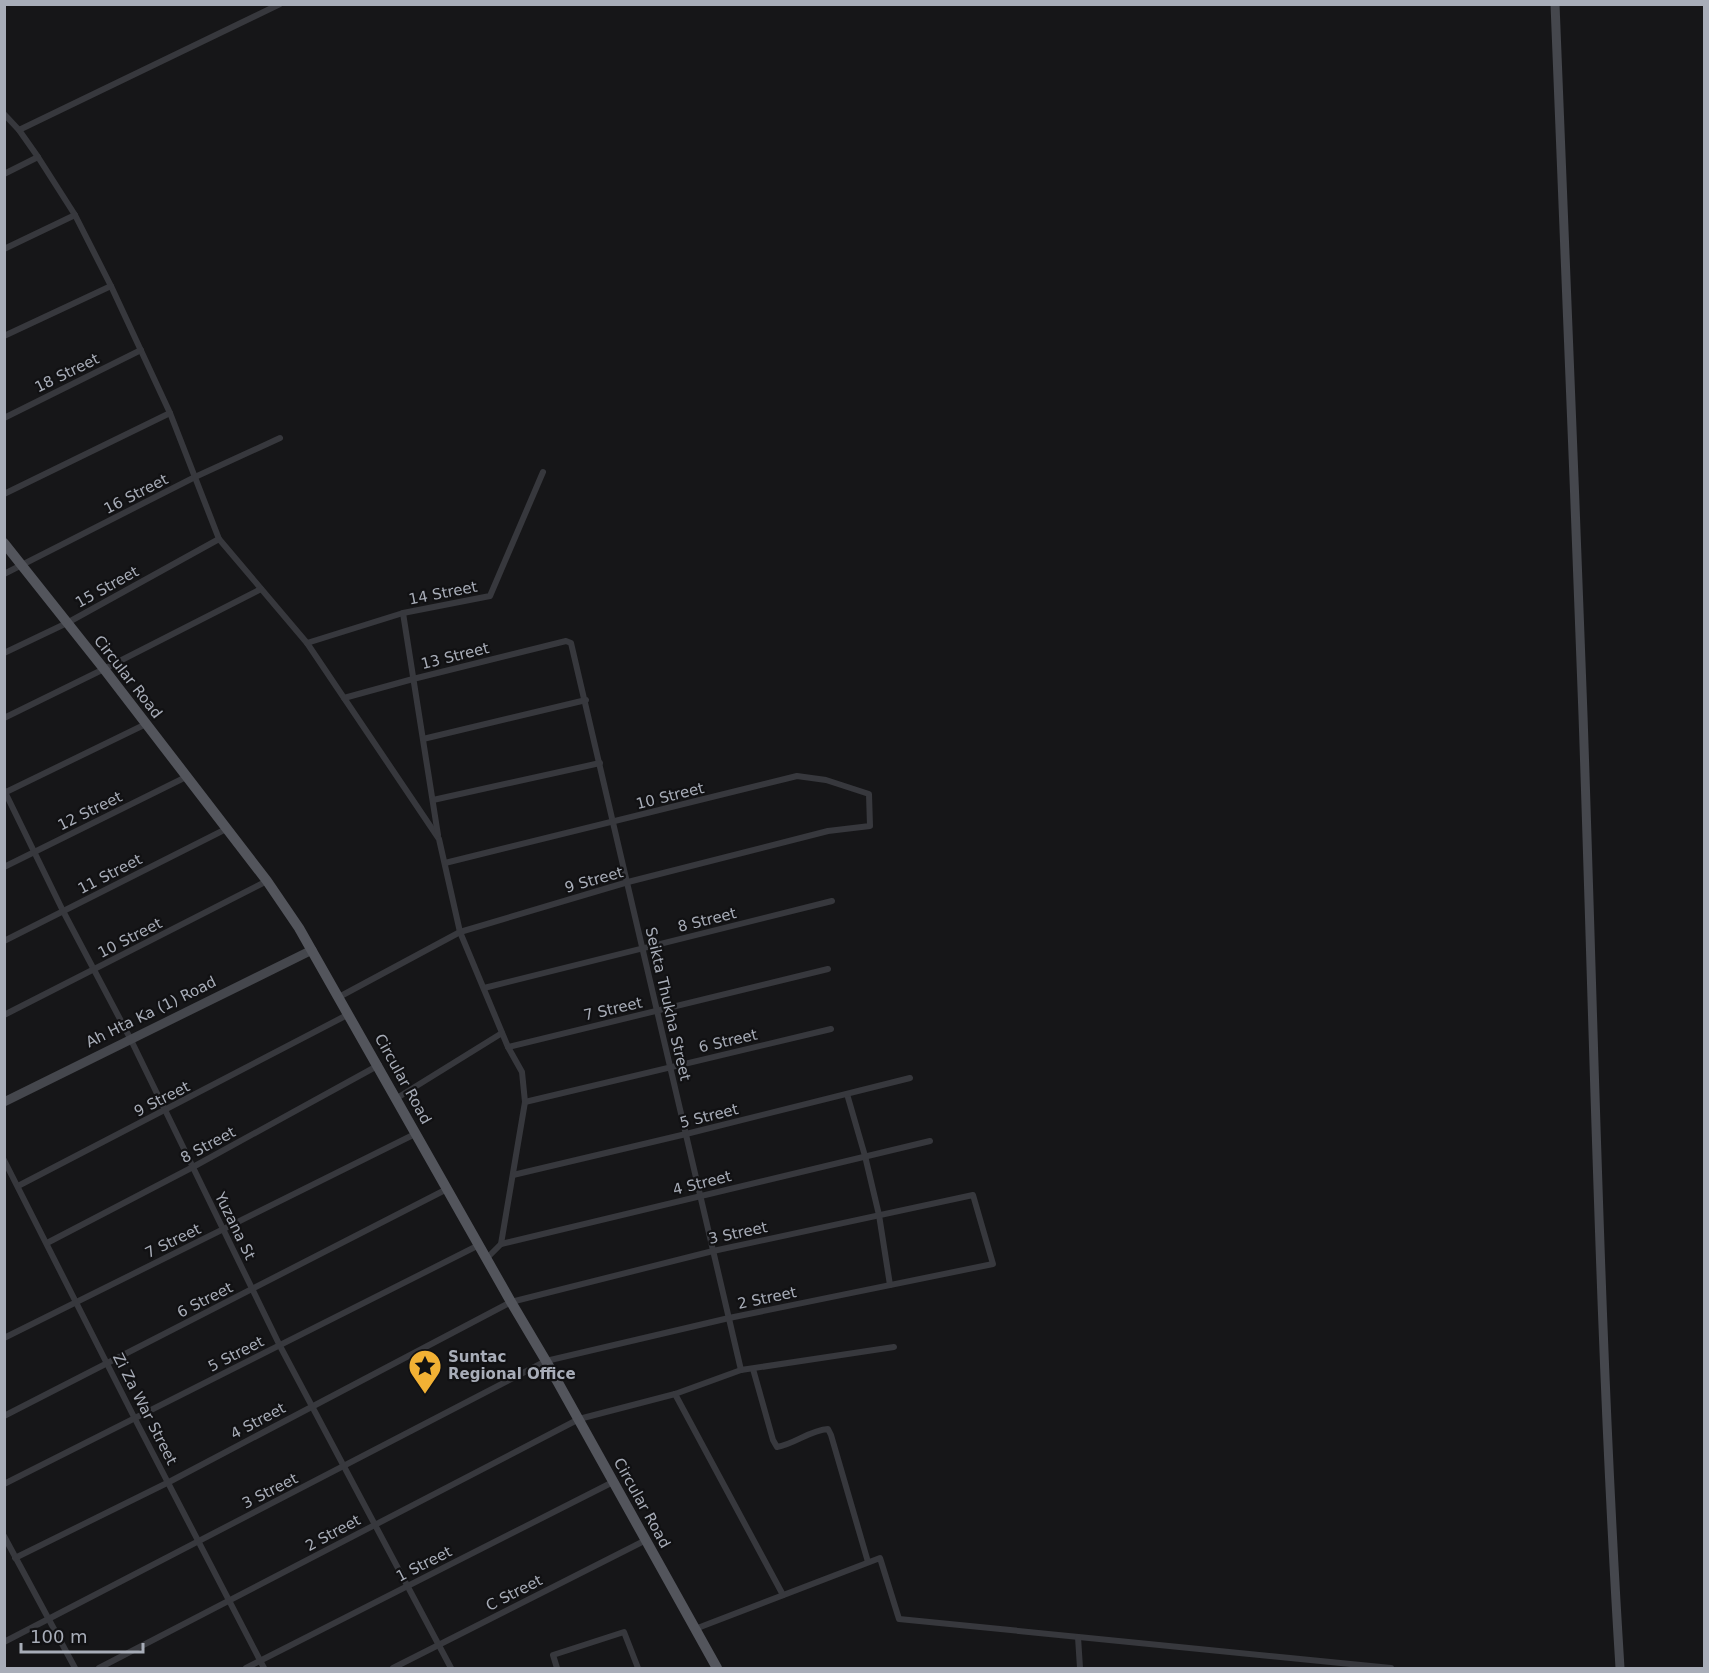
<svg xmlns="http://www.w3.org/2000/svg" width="1709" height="1673" viewBox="0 0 1709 1673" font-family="'DejaVu Sans',sans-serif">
<rect width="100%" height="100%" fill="#161618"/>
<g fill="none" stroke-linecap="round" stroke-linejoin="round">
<g stroke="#37383d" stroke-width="6">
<path d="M4,114L19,130L38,157L75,215L111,286L170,413L219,539L307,643L439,839L460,932L508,1047L522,1072L525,1102L501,1244"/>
<path d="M19,130L280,4"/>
<path d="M4,174L38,157"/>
<path d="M4,249L75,215"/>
<path d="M4,336L111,286"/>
<path d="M4,418L141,350"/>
<path d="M4,494L170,413"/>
<path d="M4,574L195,477L280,438"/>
<path d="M403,613L438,835"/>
<path d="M307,643L403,613L490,596L543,472"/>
<path d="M4,653L67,623L219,539"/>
<path d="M344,698L413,679L566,641L571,643L741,1370"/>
<path d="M4,718L104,669L261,589"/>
<path d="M423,739L586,700"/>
<path d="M4,790L63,911L130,1038L280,1346L451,1668"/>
<path d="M4,793L146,724"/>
<path d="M433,800L600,763"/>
<path d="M4,867L186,777"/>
<path d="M4,941L226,829"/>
<path d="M484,988L832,901"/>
<path d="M339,997L460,932L628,882L828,831L870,826L869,794L826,780L797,776L445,863"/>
<path d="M4,1015L267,881"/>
<path d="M508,1047L828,969"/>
<path d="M847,1094L865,1156L879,1215L890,1285"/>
<path d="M397,1098L502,1033"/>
<path d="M525,1102L831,1029"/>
<path d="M4,1160L135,1419L264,1668"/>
<path d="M513,1175L686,1134L910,1078"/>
<path d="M18,1186L349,1014"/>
<path d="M47,1243L193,1167L379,1065"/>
<path d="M486,1259L501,1244L930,1141"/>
<path d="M4,1338L417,1133"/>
<path d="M753,1369L773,1440L777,1447C795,1444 810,1430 828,1429L831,1435L868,1562"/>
<path d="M675,1394L783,1595"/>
<path d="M4,1416L447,1189"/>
<path d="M4,1484L479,1245"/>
<path d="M4,1536L75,1668"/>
<path d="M695,1629L880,1558L899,1619L1391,1668"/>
<path d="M1078,1637L1080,1668"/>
<path d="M4,1642L546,1361L729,1318L993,1264L973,1195L713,1251L511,1302L169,1482L15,1558"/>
<path d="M99,1668L579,1419L675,1394L741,1370L894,1347"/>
<path d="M246,1668L613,1482"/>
<path d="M393,1668L646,1540"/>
<path d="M557,1668L553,1655L624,1632L638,1668"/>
</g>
<g stroke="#45474d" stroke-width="9">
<path d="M1555,4C1563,242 1575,478 1583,715C1594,1033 1600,1351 1620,1668"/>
<path d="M4,1102L312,950"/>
</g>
<path stroke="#53555c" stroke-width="10" d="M4,543L104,669L267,881L299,928L511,1302L546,1361L717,1668"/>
</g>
<defs>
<g id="sight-pin" transform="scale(1.725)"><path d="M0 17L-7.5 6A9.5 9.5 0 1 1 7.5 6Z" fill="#f2b134" stroke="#111113"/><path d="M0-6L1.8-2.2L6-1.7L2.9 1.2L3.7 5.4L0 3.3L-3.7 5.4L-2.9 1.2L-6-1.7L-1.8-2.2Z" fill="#111"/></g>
</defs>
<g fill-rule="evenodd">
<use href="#sight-pin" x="425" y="1366"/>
</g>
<g text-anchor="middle" stroke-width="4.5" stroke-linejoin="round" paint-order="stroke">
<g font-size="15" fill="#a8adb8" stroke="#111113">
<text transform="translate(67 373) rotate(-26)" y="5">18 Street</text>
<text transform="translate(136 494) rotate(-27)" y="5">16 Street</text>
<text transform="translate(107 587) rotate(-29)" y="5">15 Street</text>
<text transform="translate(443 593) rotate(-11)" y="5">14 Street</text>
<text transform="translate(455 656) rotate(-14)" y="5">13 Street</text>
<text transform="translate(128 677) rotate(52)" y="5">Circular Road</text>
<text transform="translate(670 796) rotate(-14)" y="5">10 Street</text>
<text transform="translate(90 811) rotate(-26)" y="5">12 Street</text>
<text transform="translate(110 874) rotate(-27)" y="5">11 Street</text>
<text transform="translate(594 880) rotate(-16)" y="5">9 Street</text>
<text transform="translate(707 920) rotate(-14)" y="5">8 Street</text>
<text transform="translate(130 938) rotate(-27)" y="5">10 Street</text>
<text transform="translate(668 1004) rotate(77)" y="5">Seikta Thukha Street</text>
<text transform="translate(613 1009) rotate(-13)" y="5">7 Street</text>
<text transform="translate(151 1012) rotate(-26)" y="5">Ah Hta Ka (1) Road</text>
<text transform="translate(728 1041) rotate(-13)" y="5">6 Street</text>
<text transform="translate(403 1079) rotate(61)" y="5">Circular Road</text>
<text transform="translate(162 1099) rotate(-27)" y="5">9 Street</text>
<text transform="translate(709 1116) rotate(-14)" y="5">5 Street</text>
<text transform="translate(208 1145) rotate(-28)" y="5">8 Street</text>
<text transform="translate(702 1183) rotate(-14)" y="5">4 Street</text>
<text transform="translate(235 1226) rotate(64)" y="5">Yuzana St</text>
<text transform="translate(738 1233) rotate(-12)" y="5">3 Street</text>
<text transform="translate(173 1241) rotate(-26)" y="5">7 Street</text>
<text transform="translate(767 1298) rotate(-12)" y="5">2 Street</text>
<text transform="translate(205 1300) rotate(-27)" y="5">6 Street</text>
<text transform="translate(236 1354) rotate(-27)" y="5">5 Street</text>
<text transform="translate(145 1409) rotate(63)" y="5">Zi Za War Street</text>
<text transform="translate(258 1421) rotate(-28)" y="5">4 Street</text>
<text transform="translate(270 1491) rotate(-27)" y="5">3 Street</text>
<text transform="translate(642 1503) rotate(61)" y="5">Circular Road</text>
<text transform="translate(333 1533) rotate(-28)" y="5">2 Street</text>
<text transform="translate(424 1564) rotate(-27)" y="5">1 Street</text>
<text transform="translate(514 1593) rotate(-27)" y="5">C Street</text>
</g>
<g font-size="15" font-weight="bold" fill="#a8adb8" stroke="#111113" text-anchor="start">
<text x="448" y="1362">Suntac<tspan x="448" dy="17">Regional Office</tspan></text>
</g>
</g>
<rect width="1709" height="1673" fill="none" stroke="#a8adb8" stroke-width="12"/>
<path d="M21 1643v9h122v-9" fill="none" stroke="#a8adb8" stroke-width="3"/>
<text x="30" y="1643" font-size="18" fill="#a8adb8" stroke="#111113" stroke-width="4.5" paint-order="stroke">100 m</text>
</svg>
